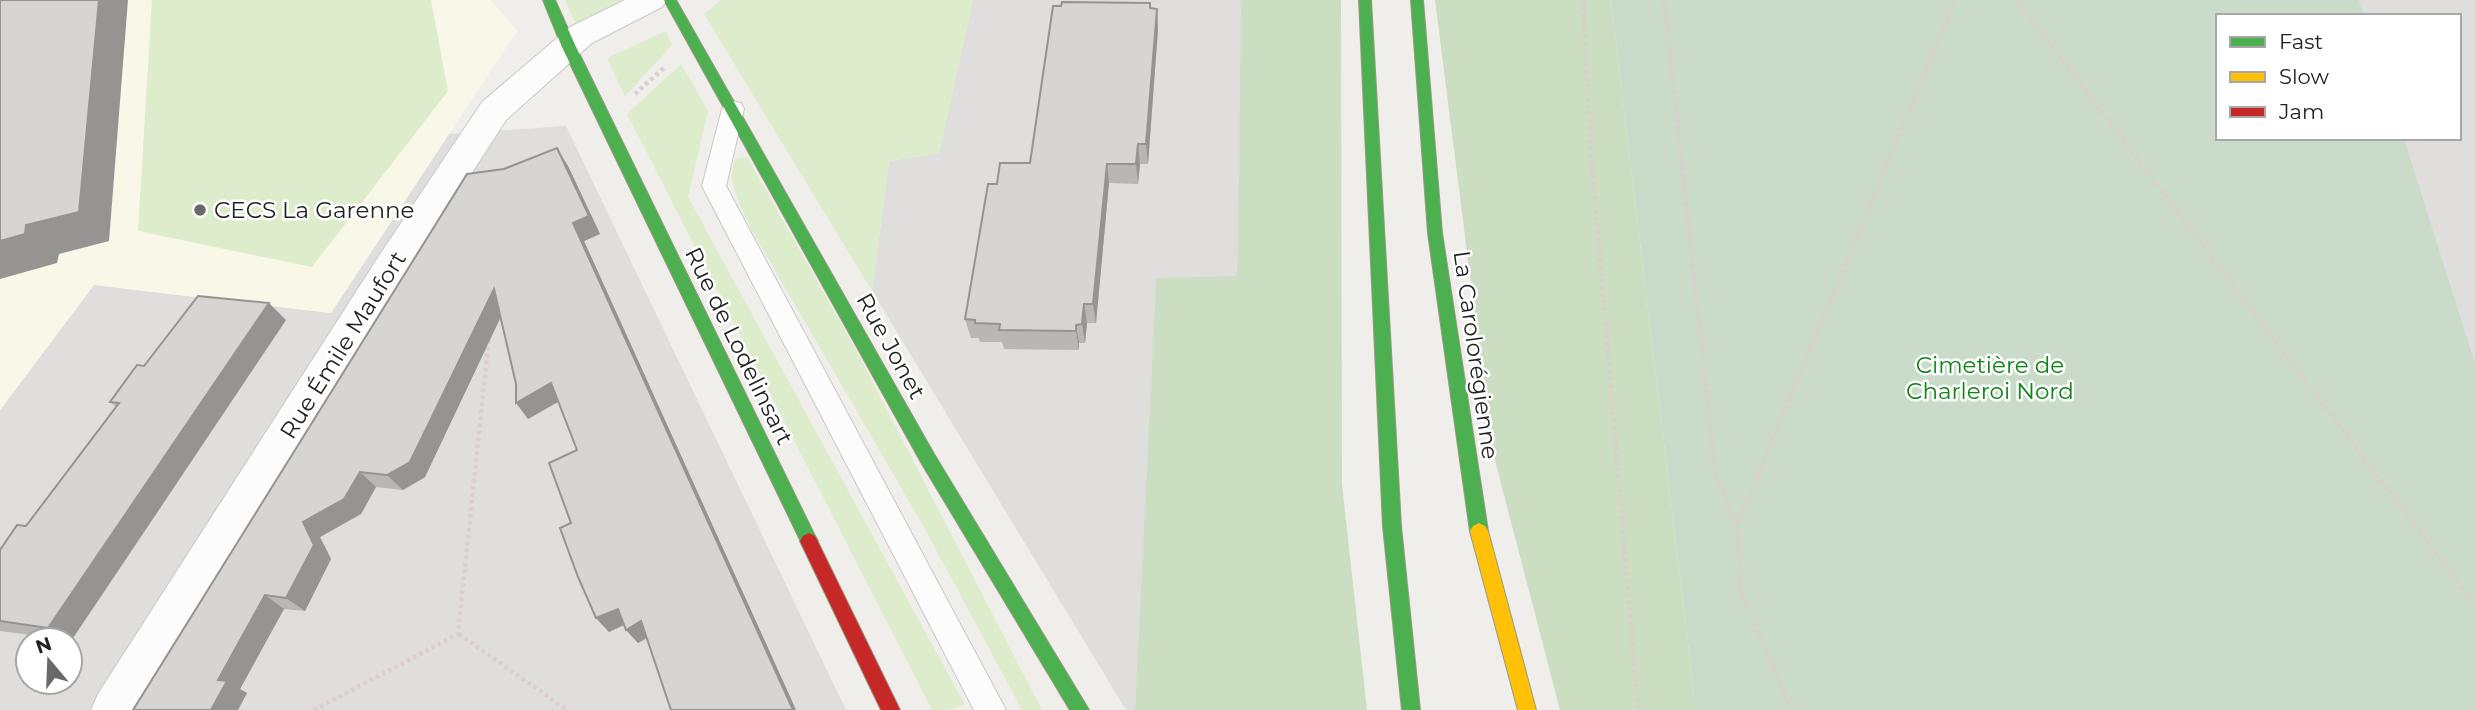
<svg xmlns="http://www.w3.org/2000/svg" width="2475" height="710" viewBox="0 0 2475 710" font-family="Montserrat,sans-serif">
<rect width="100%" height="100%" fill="#f0eeeb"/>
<g fill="#dfdedc" fill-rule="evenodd">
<path d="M973,0H1241L1237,277L1156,279L1135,710H1126L872,291L889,161L939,153Z"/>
<path d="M2359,0H2475V363L2404,138H2459V16H2364Z"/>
<path d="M566,126L846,710H0V410L94,285L331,313L449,134ZM28,640H70V682H28Z"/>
</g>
<path fill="#f8f7e8" d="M0,0H491L517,31L331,313L94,285L0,410Z"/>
<g fill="#ddeccb">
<path d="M152,0H431L448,91L312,267L138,231Z"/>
<path d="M565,0H623L575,23Z"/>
<path d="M721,0H973L939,153L889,161L872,291L704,14Z"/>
<path d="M666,31L672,45L625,96L607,58Z"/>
<path d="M681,64L708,111L688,197L965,705L947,710H932L627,114Z"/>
<path d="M747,157L857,352L1042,710H1022L925,529L750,227C742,206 723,178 737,158Z"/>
</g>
<g fill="#cbdec1">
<path d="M1241,0H1341L1342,484L1367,710H1135L1156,278L1237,276Z"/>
<path d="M1435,0H1611L1696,710H1560L1492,449Z"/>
</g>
<path fill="#cadbca" d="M1611,0H2359L2364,16H2218V138H2404L2475,363V710H1696Z"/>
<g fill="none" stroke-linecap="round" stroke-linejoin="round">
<g stroke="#c9c8c7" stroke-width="2">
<path id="lane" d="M733,101L741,103L744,109L726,186L1006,710H974L702,186L722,109L725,103Z"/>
</g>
<g stroke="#c9c8c7" stroke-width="2">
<path id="street" d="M625,0H667L662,7L592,43L506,120L405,276L140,710H91L98,694L379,256L482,102L570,27Z"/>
</g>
<g stroke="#999a82" stroke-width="2">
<g id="fast">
<path d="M543,0H555L576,47L815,536L818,541L815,546L809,549L803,546L562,47Z"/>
<path d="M664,0H676L934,454L1089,710H1070L922,464Z"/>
<path d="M1359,0H1371L1401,526L1420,710H1402L1383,526Z"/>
<path d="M1411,0H1423L1442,233L1488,531L1485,536L1479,539L1473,536L1470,531L1428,233Z"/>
</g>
</g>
<g stroke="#999a82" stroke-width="2">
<path id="slow" d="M1479,523L1485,526L1488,531L1536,710H1518L1470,531L1473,526Z"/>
</g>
<g stroke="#999a82" stroke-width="2">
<path id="jam" d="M809,533L815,536L900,710H881L800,541L803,536Z"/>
</g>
<g stroke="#dccecd" stroke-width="4.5" stroke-dasharray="3.5 3.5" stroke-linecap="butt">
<path d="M1583,0L1590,140L1638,710"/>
<path d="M1664,0L1715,472L1737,524"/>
<path d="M2017,0L2475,605"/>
<path d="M635,94L665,67"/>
<path d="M459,634L567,710"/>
<path d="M314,710L458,634L489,337"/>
<path d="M1792,710L1741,593L1737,525L1955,0"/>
</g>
<use href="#lane" fill="#fdfcfc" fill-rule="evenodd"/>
<use href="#street" fill="#fdfcfc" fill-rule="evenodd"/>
<use href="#fast" fill="#4caf50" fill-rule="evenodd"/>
<use href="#slow" fill="#ffc107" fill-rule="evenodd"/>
<use href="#jam" fill="#c62828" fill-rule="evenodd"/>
</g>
<g fill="#b9b6b5">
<path d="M1061,6L1157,9L1158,29L1148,164H1140L1138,184L1109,183L1096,323H1087L1085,343H1079V350L1004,349L1002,342H980L979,338H971L965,319L997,184L1030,163Z"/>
<path d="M568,166L600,234L584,241L796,710H671L647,638L638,643L626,630L624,625L609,632L596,618L571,523L577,450L558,402L528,419L516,384L500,318L425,477L403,490L376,487L361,514L320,537L331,559L305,611L284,609L240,689L247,693L238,710H133Z"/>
<path d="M286,320L71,641L70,640L0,631V550L26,526L116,407L110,402L144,366Z"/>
</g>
<g fill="#969493">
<path d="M99,0H128L109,241L59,254L57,263L0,279V241Z"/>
<path d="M1157,9L1158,29L1148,164L1146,144Z"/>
<path d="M1138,144L1140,164L1138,184L1136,164Z"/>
<path d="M557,148L568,166L600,234L584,241L796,710H793L573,223Z"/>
<path d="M1107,164L1109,183L1096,323L1093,304Z"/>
<path d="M494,289L506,306L425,477L403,490L387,475Z"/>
<path d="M269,303L286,320L71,641L48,628Z"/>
<path d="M1084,304L1087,323L1085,343L1082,324Z"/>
<path d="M1076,325L1079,343V350L1076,331Z"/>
<path d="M551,383L563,399L528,419L516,403Z"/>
<path d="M360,472L376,487L361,514L320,537L331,559L305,611L286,598L303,522Z"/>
<path d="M265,595L284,609L240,689L247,693L238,710H211L218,680Z"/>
<path d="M618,609L630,622L609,632L596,618Z"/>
<path d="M641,621L652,635L638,643L626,630Z"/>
</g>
<g fill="#d7d4d2" stroke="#969493" stroke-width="2">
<path d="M0,0H99L79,212L26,225L25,234L0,241Z"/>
<path d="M1062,2L1150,3V8L1157,9L1146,144H1138L1136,164H1107L1093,304H1084L1082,324L1076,325V331L999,330L1000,324L975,323V320L965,319L988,184H997L1000,163H1030L1053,6H1061Z"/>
<path d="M557,148L589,216L573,223L793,710H671L641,621L626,630L618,609L596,618L578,577L560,528L571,523L549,463L577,450L551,383L516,403V384L494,289L410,462L387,475L360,472L344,499L303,522L314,545L286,598L265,595L218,680L227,681L211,710H133L467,174L504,169Z"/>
<path d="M198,296L269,303L48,628L0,621V550L17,525L26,526L119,403L110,402L137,365L144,366Z"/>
</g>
<circle fill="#6a6968" stroke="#fff" stroke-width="2.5" cx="200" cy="210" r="7"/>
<g text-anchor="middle" stroke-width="5" stroke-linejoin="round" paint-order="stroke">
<g font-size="23" fill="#222" stroke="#fff" text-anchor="start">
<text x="214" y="218">CECS La Garenne</text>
</g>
<g font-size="23" fill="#222" stroke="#fff">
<text transform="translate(343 345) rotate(-58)" y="8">Rue Émile Maufort</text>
<text transform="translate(739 346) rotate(64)" y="8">Rue de Lodelinsart</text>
<text transform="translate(891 346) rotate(61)" y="8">Rue Jonet</text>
<text transform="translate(1476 355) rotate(82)" y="8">La Carolorégienne</text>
</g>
<g font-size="23" fill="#0c8416" stroke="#fff">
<text x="1990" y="373">Cimetière de<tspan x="1990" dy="26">Charleroi Nord</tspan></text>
</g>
</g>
<rect x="2216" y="14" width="245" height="126" fill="#ffffff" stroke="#a7a7a7" stroke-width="2"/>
<rect x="2230" y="37" width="35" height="10" fill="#4caf50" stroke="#a7a7a7" stroke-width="2"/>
<text x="2279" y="49" font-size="21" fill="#222222">Fast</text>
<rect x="2230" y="72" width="35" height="10" fill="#ffc107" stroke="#a7a7a7" stroke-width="2"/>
<text x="2279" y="84" font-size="21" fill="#222222">Slow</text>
<rect x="2230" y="107" width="35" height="10" fill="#c62828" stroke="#a7a7a7" stroke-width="2"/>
<text x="2279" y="119" font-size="21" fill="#222222">Jam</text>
<g transform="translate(49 661) rotate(341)"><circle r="33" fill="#ffffff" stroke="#a7a7a7" stroke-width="2"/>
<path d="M0-5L12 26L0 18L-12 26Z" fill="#6a6968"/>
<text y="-10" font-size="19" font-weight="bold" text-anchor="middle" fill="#222222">N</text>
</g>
</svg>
